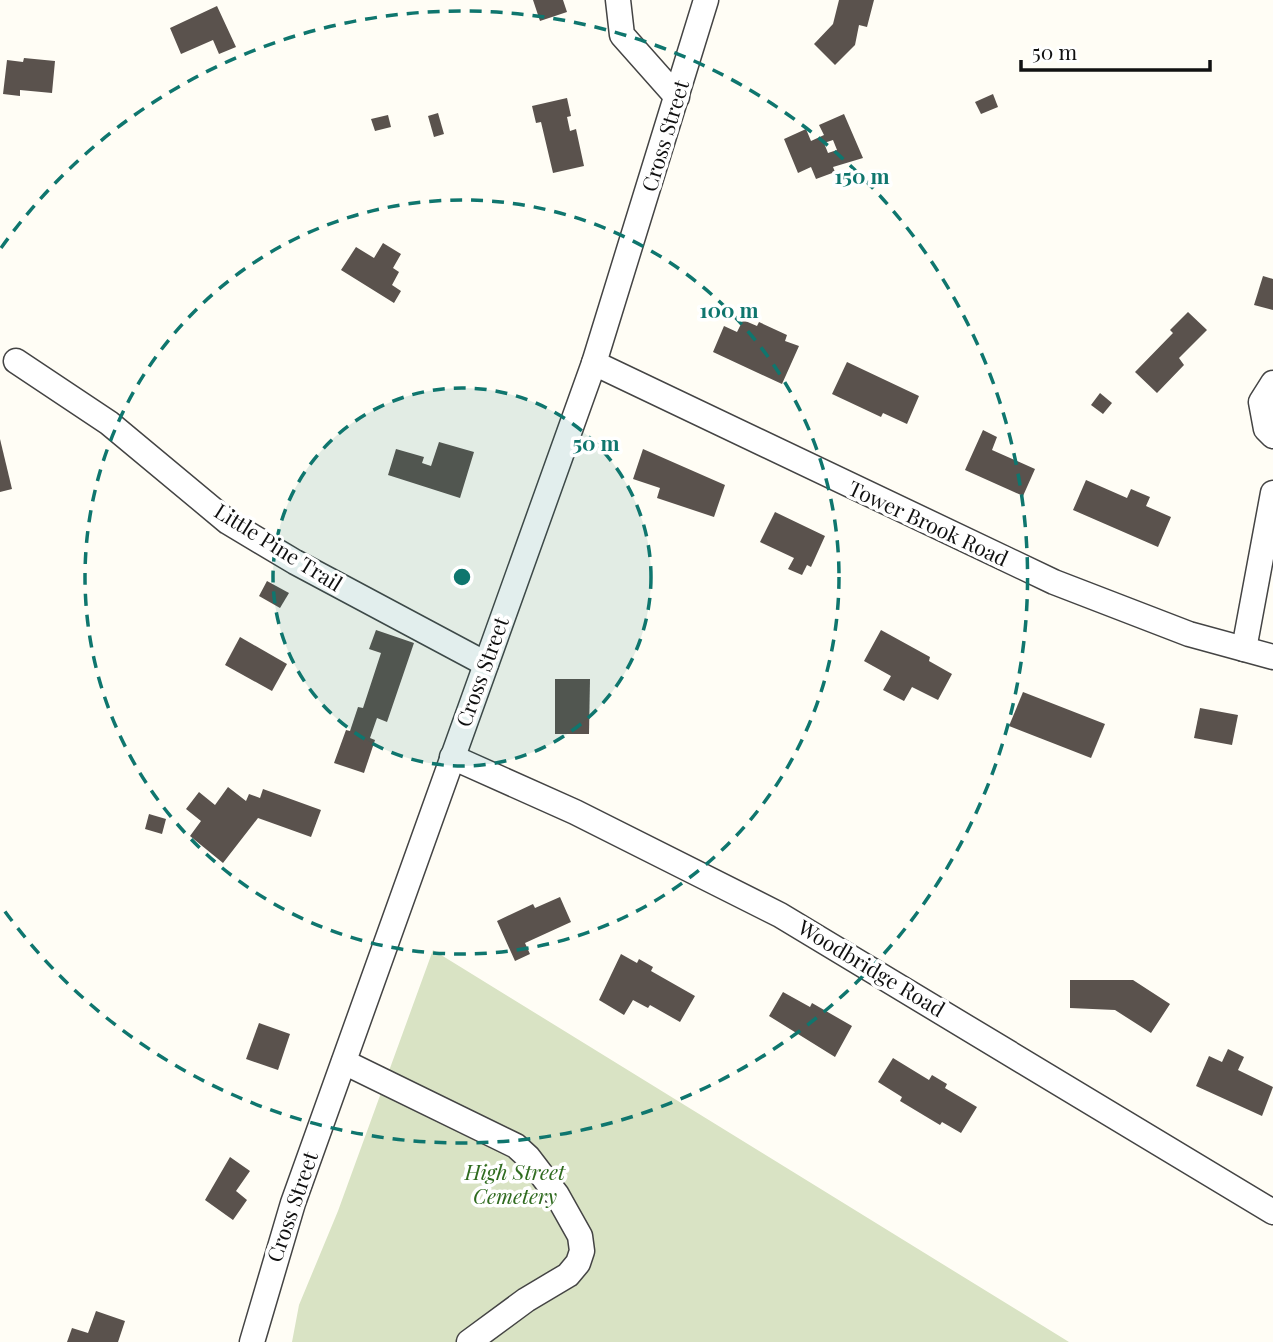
<svg xmlns="http://www.w3.org/2000/svg" width="1273" height="1342" viewBox="0 0 1273 1342" font-family="'Playfair Display',serif">
<rect width="100%" height="100%" fill="#fffdf5"/>
<path fill="#d9e3c4" d="M433,950L1069,1342H292L299,1305L338,1211Z"/>
<g fill="#5a524d" fill-rule="evenodd">
<path d="M533,0H563L567,12L540,21Z"/>
<path d="M839,0H874L867,27L859,25L855,45L835,65L814,44L833,24Z"/>
<path d="M217,6L236,47L219,54L213,40L181,54L170,28Z"/>
<path d="M24,58L55,61L52,93L20,90V96L3,94L7,60L23,62Z"/>
<path d="M993,94L998,107L981,114L975,102Z"/>
<path d="M567,98L571,116L567,117L570,131L576,129L584,166L553,173L541,122L536,123L532,106Z"/>
<path d="M438,113L444,134L434,137L428,116Z"/>
<path d="M844,114L863,158L833,167L835,172L816,179L811,167L798,173L784,139L806,129L811,141L824,135L819,125ZM833,140L837,150L828,153L824,143Z"/>
<path d="M388,115L391,127L375,131L371,119Z"/>
<path d="M383,243L401,254L393,268L399,272L392,285L401,291L394,303L341,270L356,247L374,258Z"/>
<path d="M1263,276L1273,279V310L1254,305Z"/>
<path d="M1188,312L1207,330L1179,358L1184,365L1157,393L1135,372L1173,333L1170,330Z"/>
<path d="M743,320L757,326L759,322L787,335L785,341L799,346L782,384L713,352L724,326L737,332Z"/>
<path d="M847,362L919,396L907,424L883,413L881,417L832,394Z"/>
<path d="M1100,393L1112,403L1103,414L1091,405Z"/>
<path d="M983,430L997,437L992,450L1035,469L1023,496L965,470Z"/>
<path d="M0,439L12,489L0,492Z"/>
<path d="M439,442L474,452L460,498L388,475L396,449L424,457L422,463L431,466Z"/>
<path d="M643,449L725,485L714,517L657,498L660,488L633,479Z"/>
<path d="M1086,480L1127,498L1131,489L1150,497L1146,506L1171,517L1158,547L1073,510Z"/>
<path d="M775,512L825,536L811,567L807,565L802,575L788,569L794,558L760,542Z"/>
<path d="M267,581L289,593L280,608L259,596Z"/>
<path d="M376,630L414,643L387,722L377,718L370,738L375,740L364,773L334,763L346,730L350,731L358,707L363,708L381,653L369,649Z"/>
<path d="M881,630L930,657L929,661L952,674L938,700L912,687L904,701L883,690L891,676L864,661Z"/>
<path d="M240,637L287,664L272,691L225,665Z"/>
<path d="M555,679H590L589,734H555Z"/>
<path d="M1023,692L1105,724L1091,758L1009,726Z"/>
<path d="M1200,708L1238,715L1232,745L1194,738Z"/>
<path d="M228,787L246,801L249,794L260,798L263,789L321,810L311,837L258,818L223,863L190,836L201,821L186,809L199,792L215,805Z"/>
<path d="M149,814L166,819L162,834L145,829Z"/>
<path d="M560,897L571,922L525,943L530,954L515,961L497,921L533,904L535,908Z"/>
<path d="M621,954L637,963L639,959L653,967L651,971L695,996L680,1022L650,1005L648,1008L633,1000L624,1015L599,1000Z"/>
<path d="M1070,980H1133L1170,1004L1151,1033L1115,1010L1070,1008Z"/>
<path d="M783,992L810,1007L812,1003L852,1026L835,1057L769,1016Z"/>
<path d="M259,1023L290,1034L278,1070L246,1059Z"/>
<path d="M1228,1049L1244,1057L1238,1070L1273,1087L1262,1116L1196,1086L1209,1056L1222,1062Z"/>
<path d="M893,1058L929,1080L932,1075L947,1084L945,1088L977,1107L961,1133L942,1122L940,1125L900,1101L902,1097L878,1082Z"/>
<path d="M230,1157L250,1171L236,1191L247,1200L233,1220L205,1200Z"/>
<path d="M96,1311L125,1321L118,1342H67L72,1328L88,1333Z"/>
</g>
<g fill="none" stroke-linecap="round" stroke-linejoin="round">
<g stroke="#444" stroke-width="27">
<g id="minor">
<path d="M618,0L622,35L677,97"/>
<path d="M16,361L109,423L228,522L295,562L486,664"/>
<path d="M594,363L1054,582L1189,634L1273,657"/>
<path d="M1273,383L1261,402L1266,429L1273,436"/>
<path d="M1244,649L1273,493"/>
<path d="M452,757L575,812L780,915L1273,1212"/>
<path d="M344,1062L516,1146L528,1157L557,1195L580,1236L582,1251L578,1263L568,1275L526,1300L469,1342"/>
<path d="M252,1342L293,1203L594,363L706,0"/>
</g>
</g>
<use href="#minor" stroke="#fff" stroke-width="24"/>
</g>
<circle cx="462" cy="577" r="189" fill="#0f766e" fill-opacity=".12"/>
<g fill="none" stroke="#0f766e" stroke-width="3.5" stroke-dasharray="12 9">
<circle cx="462" cy="577" r="189"/>
<circle cx="462" cy="577" r="377"/>
<path d="M1 248A566 566 0 1 1 1 906"/>
</g>
<g text-anchor="middle" stroke-width="7" stroke-linejoin="round" paint-order="stroke">
<g font-size="21" fill="#111" stroke="#fff">
<text transform="translate(666 136) rotate(-73)" y="7">Cross Street</text>
<text transform="translate(928 524) rotate(25)" y="7">Tower Brook Road</text>
<text transform="translate(278 548) rotate(32)" y="7">Little Pine Trail</text>
<text transform="translate(483 672) rotate(-70)" y="7">Cross Street</text>
<text transform="translate(871 969) rotate(31)" y="7">Woodbridge Road</text>
<text transform="translate(293 1207) rotate(-71)" y="7">Cross Street</text>
</g>
<g font-size="21" font-style="italic" fill="#2f6b1f" stroke="#fff">
<text x="515" y="1180">High Street<tspan x="515" dy="24">Cemetery</tspan></text>
</g>
</g>
<circle cx="462" cy="577" r="10" fill="#0f766e" stroke="#fff" stroke-width="3.5"/>
<g font-size="21" text-anchor="middle" font-weight="bold" fill="#0f766e" stroke="#fff" stroke-width="7" stroke-linejoin="round" paint-order="stroke">
<text x="862" y="184">150 m</text>
<text x="729" y="318">100 m</text>
<text x="596" y="451">50 m</text>
</g>
<path d="M1021 60v10h189v-10" fill="none" stroke="#111111" stroke-width="3.5"/>
<text x="1032" y="60" font-size="21" fill="#111111" stroke="#ffffff" stroke-width="5" paint-order="stroke">50 m</text>
</svg>
